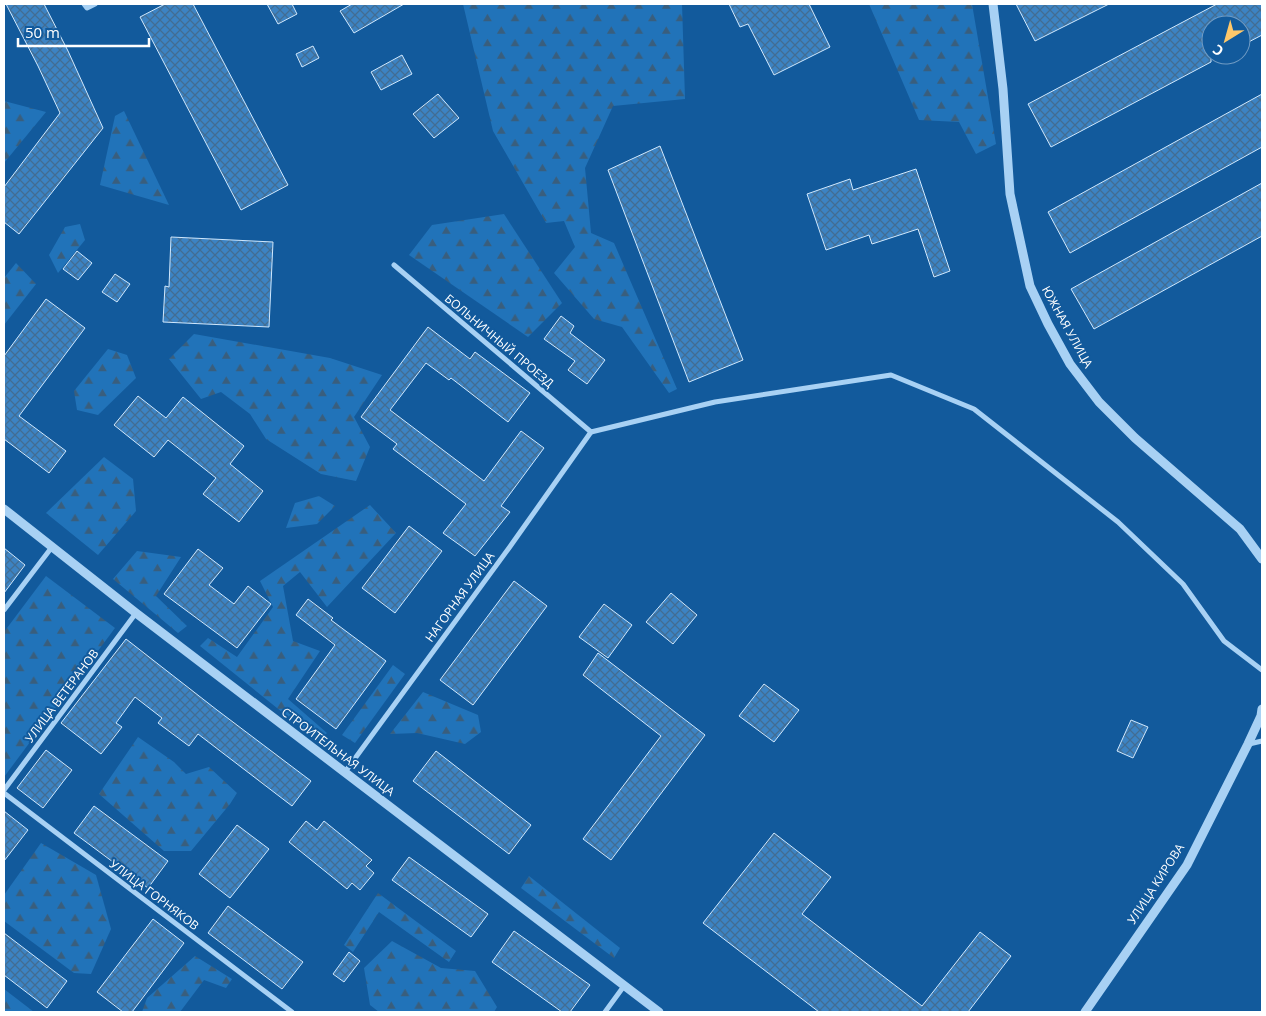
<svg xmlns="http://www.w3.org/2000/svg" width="1266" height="1016" viewBox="0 0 1266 1016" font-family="'Open Sans',sans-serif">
<defs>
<pattern id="forest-firs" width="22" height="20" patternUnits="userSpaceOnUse" patternTransform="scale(1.25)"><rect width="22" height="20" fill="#2173b9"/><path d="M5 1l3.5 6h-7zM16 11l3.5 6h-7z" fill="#395e7d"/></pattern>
<pattern id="building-cross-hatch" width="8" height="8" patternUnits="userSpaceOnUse" patternTransform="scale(1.25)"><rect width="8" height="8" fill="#3c83c3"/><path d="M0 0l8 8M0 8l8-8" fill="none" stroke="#426d93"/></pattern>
</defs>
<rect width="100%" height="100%" fill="#125a9c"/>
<g fill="url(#forest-firs)">
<path d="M463,4H682L685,99L613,106L585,168L591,233L614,243L677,389L669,393L622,327L594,319L554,273L575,247L564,221L546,223L493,131Z"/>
<path d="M869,4H972L996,144L976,154L959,122L919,120Z"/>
<path d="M4,101L46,112L4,163Z"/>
<path d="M124,111L169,205L100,185L115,116Z"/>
<path d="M504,214L562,303L528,337L409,255L432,225Z"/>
<path d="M80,224L85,240L58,273L49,255L65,227Z"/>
<path d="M16,263L36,284L4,325V278Z"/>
<path d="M194,334L330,358L382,375L354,417L370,447L356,481L321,474L266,439L250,414L221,392L201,399L169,359Z"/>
<path d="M108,349L127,355L136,378L98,415L77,410L74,391Z"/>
<path d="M104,457L133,479L136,511L98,555L46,513Z"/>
<path d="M319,496L335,506L317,524L286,528L295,503Z"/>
<path d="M370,505L396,533L327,607L300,572L283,586L293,641L320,651L288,699L327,733L318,741L200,646L208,638L237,657L273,607L260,581Z"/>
<path d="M137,551L181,557L156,596L187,626L178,633L113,579Z"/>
<path d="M46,576L115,628L4,777V632Z"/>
<path d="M393,665L405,674L355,743L342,735Z"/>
<path d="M423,692L478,715L481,732L465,744L417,733L390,734Z"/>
<path d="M138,737L174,762L186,774L209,767L237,793L230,804L191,851H164L99,794Z"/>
<path d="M41,843L96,875L111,929L91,974L74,973L4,921V895Z"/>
<path d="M529,876L620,948L614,958L521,888Z"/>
<path d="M378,893L456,951L449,962L379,912L353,952L344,945Z"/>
<path d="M392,941L441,968L475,971L497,1007L494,1012H379L370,1005L364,968Z"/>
<path d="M195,956L232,979L226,988L204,980L180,1012H142L147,998Z"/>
<path d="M4,989L34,1012H4Z"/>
</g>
<g fill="url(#building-cross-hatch)" stroke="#d0e8fd">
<path d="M6,4H44L68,51L103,128L19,234L4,222V187L60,113L38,66Z"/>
<path d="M165,4H193L288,185L241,210L140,17Z"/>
<path d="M267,4H292L297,14L278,24Z"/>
<path d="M352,4H404L354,33L340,11Z"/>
<path d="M729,4H809L830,47L774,75L748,24L740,27Z"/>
<path d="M1016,4H1109L1035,41Z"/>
<path d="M1217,4H1262V35L1241,46V25H1211V62L1051,147L1028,104Z"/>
<path d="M313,46L319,58L302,67L296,54Z"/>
<path d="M402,55L412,74L381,90L371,72Z"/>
<path d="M438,94L459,118L434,138L413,114Z"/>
<path d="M1262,94V147L1070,253L1048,212Z"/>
<path d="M660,146L743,360L689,382L608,170Z"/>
<path d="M916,169L950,271L934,277L918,229L872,244L869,235L826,250L807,194L850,179L853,190Z"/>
<path d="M1262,183V236L1094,329L1071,289Z"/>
<path d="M171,237L273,242L269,327L163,322L165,286L169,287Z"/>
<path d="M77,251L92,263L78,280L63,269Z"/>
<path d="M115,274L130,284L117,302L102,292Z"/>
<path d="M46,299L85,328L19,416L66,451L49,473L4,439V356Z"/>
<path d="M561,316L574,326L570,333L605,360L587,384L568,370L575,361L544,339Z"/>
<path d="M428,327L470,359L475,352L530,393L508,422L451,378L449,380L426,363L390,410L484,481L521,431L544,448L501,506L510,512L475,556L443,533L466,504L393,449L397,444L361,417Z"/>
<path d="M138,396L166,418L183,397L244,446L230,464L263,491L239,522L203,494L216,478L168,440L154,457L114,425Z"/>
<path d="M409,526L442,551L395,613L362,588Z"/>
<path d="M4,548L25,565L4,593Z"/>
<path d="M198,549L223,568L209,585L234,604L248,586L271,604L237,648L164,594Z"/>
<path d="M514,581L547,606L473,705L440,680Z"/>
<path d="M671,593L697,615L673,644L646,622Z"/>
<path d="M308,599L333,618L331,620L386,661L336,729L296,699L335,645L296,615Z"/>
<path d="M604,604L632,625L608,658L579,637Z"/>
<path d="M126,639L217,710L311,781L292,806L198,734L189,746L158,723L162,718L135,697L116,723L122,727L101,754L61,723Z"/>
<path d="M598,653L705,735L611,860L583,839L661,736L583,675Z"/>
<path d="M764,684L799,710L774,742L739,716Z"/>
<path d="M1131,720L1148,727L1133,758L1117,751Z"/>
<path d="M46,750L72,770L43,808L17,788Z"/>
<path d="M436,751L531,825L509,854L413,781Z"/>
<path d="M94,806L168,861L148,888L74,833Z"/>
<path d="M4,811L28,830L4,861Z"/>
<path d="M306,821L317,830L324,821L372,860L366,866L374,873L360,890L352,883L347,889L289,842Z"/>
<path d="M237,825L269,849L230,898L199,874Z"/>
<path d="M774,833L831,877L802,914L922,1006L980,932L1011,956L968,1012H819L703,923Z"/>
<path d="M409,857L488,914L471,937L392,880Z"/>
<path d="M228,906L303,962L282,989L208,933Z"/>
<path d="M153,919L184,943L132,1012H123L97,992Z"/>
<path d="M514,931L590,985L570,1012H562L492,962Z"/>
<path d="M4,933L67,981L47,1008L4,975Z"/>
<path d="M349,952L360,961L344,982L333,974Z"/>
</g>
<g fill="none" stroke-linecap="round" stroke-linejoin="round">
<g stroke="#a8d1f4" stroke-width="5">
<path d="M84,4L87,8L95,4"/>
<path d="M394,265L591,432"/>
<path d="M591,432L715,402L891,375L974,409L1118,522L1183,584L1224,641L1262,670"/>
<path d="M4,610L52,547"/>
<path d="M1249,744L1262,741"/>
<path d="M345,772L509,548L591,432"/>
<path d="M4,790L136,613"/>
<path d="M4,793L292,1012"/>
<path d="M605,1012L624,986"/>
</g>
<g stroke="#a8d1f4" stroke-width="9">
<path d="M993,4L1003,89L1010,194L1030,286L1048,324L1070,364L1099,402L1135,438L1240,529L1262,559"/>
<path d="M4,509L136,613L659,1012"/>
<path d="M1085,1012L1187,865L1248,744L1261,716L1262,709"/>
</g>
</g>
<g text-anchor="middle" stroke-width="4" stroke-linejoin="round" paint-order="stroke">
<g font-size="12" fill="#fff" stroke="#125a9c">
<text transform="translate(1067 327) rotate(61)" y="4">ЮЖНАЯ УЛИЦА</text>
<text transform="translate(499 341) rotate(40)" y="4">БОЛЬНИЧНЫЙ ПРОЕЗД</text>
<text transform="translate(460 597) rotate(-54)" y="4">НАГОРНАЯ УЛИЦА</text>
<text transform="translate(62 696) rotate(-53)" y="4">УЛИЦА ВЕТЕРАНОВ</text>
<text transform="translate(338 752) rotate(37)" y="4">СТРОИТЕЛЬНАЯ УЛИЦА</text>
<text transform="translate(1156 884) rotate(-57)" y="4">УЛИЦА КИРОВА</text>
<text transform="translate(154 895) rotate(37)" y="4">УЛИЦА ГОРНЯКОВ</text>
</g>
</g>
<rect width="1266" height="1016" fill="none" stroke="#ffffff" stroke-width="10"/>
<g transform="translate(1226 40) rotate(217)"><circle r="24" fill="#125a9c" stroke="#719cc4"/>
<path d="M0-4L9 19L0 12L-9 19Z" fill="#ffc86a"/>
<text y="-8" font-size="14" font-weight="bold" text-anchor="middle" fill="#ffffff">С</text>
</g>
<path d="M18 38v8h131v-8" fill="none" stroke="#ffffff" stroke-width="2.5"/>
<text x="25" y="38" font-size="15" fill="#ffffff" stroke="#125a9c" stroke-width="4" paint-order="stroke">50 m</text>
</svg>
